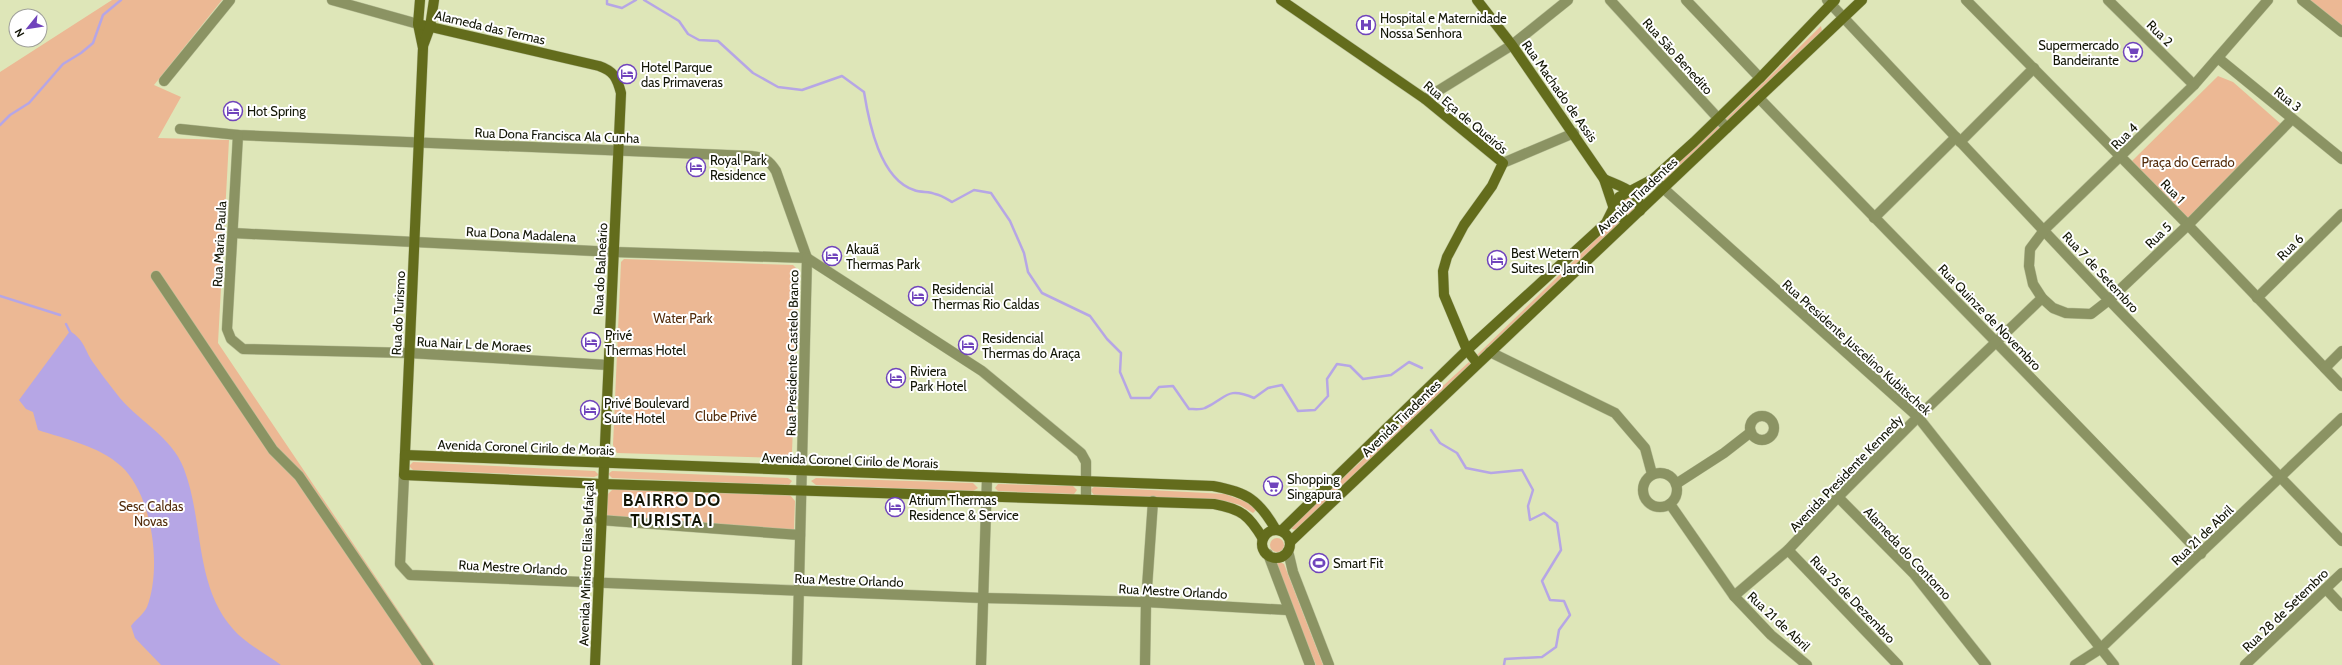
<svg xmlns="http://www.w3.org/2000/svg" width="2342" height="665" viewBox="0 0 2342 665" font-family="Cabin,sans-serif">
<rect width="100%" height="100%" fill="#dee6b8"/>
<g fill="#ecb894">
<path d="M112,0H222L154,85L181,97L158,138L229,140L218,343L435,665H0V72Z"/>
<path d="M2310,0H2342V26Z"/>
<path d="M1821,26L1822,31L1727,122L1725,120Z"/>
<path d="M2218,76L2233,82L2282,125L2188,220L2131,162Z"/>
<path d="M1716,126L1720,128L1664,183L1660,181Z"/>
<circle cx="1627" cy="206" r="9"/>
<path d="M1616,220L1620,223L1479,358L1477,355Z"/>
<path d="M624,259L793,265L799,271L792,452L784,458L617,453L613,445L621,262Z"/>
<path d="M1469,362L1472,366L1296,530L1292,529V525Z"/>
<path d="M413,462L595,471L599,475L594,477L413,470L409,466Z"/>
<path d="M612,471L788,478L792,481L789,485L612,478L608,474Z"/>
<path d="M816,478L973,483L978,488L973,491L816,485L811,481Z"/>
<path d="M998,484L1073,486L1077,490L1074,494L998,491L995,488Z"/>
<path d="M1094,487L1225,494L1249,503L1256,510L1253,513L1240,505L1225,501L1094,495L1090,490Z"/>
<path d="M613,489L790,495L795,501L794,529L791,530L606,518L607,495Z"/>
<circle cx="1277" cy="545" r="7"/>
<path d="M1278,561L1284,564L1323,665H1316L1276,566Z"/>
</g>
<path fill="#b6a6e5" d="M70,331C84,340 84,348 92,361C100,372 108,383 116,393C136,420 172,436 184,469C204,521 194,585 233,629C245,643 266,654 281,665H161L135,638L131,626C135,620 144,614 147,607C162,569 153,495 121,466C99,446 65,439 38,430L33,412L26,409L19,400Z"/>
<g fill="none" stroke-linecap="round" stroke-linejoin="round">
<g stroke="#b6a6e5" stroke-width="2.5">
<path d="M607,0V4L622,8L636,0"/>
<path d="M644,0L679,21L688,34L699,40L718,41L753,73L778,87L802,90L842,76L864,92C869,123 880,179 914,190C921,193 929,191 935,194C941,195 947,199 952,202L974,190L991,193L1010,221L1024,253L1028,272L1042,293L1090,316L1107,339L1121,353L1120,372L1131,398H1150L1159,387L1173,386L1189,409C1194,409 1201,410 1205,408C1227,398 1226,386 1254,398L1268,388L1282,385L1298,411L1315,410L1328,396L1327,379L1337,364L1350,366L1363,379L1391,375L1409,362L1422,368"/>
<path d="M0,125L10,115L29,103L63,64L81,53L93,43L103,15L121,0"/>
<path d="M0,296L60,315"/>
<path d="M66,324L70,332"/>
<path d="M1431,430L1440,443L1457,453L1466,468L1491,473L1522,470L1533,490L1528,506L1530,520L1544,513L1557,523L1561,550L1542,581L1550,600L1564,601L1570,615L1559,630L1556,647L1542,657L1505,659L1504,665"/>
</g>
<g stroke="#b9c098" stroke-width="11">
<g id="minor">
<path d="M332,0L418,24"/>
<path d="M1610,0L1727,128"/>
<path d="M1686,0L1760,78"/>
<path d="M1827,0L2109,300L2342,541"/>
<path d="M1966,0L2188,225L2342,386"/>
<path d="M2108,0L2194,85"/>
<path d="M2268,0L2194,85L2045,229L2030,249L2029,266L2033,284L2042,298L2053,308L2066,313L2091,314L2109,300L2188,225L2292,119"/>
<path d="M2302,0L2342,32"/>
<path d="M2218,58L2342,159"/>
<path d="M164,81L230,0"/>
<path d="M1759,98C1906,251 2055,401 2201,554"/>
<path d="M1425,99L1512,45L1568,0"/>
<path d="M180,129L238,135L751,156C764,157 769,160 776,171L807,258L797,665"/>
<path d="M238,135L227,329L231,339L243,349L409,353L608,365"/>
<path d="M1960,142L2034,68"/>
<path d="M1503,163L1574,133"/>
<path d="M1653,179L1918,417L2114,665"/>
<path d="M1874,218L1956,137"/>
<path d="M233,233L614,252L807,258"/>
<path d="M807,258L982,371L1081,453L1086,462V499"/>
<path d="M156,276L273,450L299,476L428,665"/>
<path d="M2257,298L2342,214"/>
<path d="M1490,352L1615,413L1645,448L1652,474"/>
<path d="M2325,368L2342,351"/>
<circle cx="1762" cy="428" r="12"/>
<circle cx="1660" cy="490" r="17"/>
<path d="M404,475L400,564L410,575L983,598L1146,602L1287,610"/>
<path d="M1676,484L1724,453L1751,432"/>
<path d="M1838,497L1914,574L1986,665"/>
<path d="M1670,504L1734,596L1771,635L1807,665"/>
<path d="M600,520L800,535"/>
<path d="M1788,550L1898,665"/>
<path d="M2326,589L2342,606"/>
<path d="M1734,596L1788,550L1838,497L1918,417L2042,298"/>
<path d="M981,665L987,479"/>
<path d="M1145,665L1146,602L1153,501"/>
<path d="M2075,665L2100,649L2342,418"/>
<path d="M2245,665L2342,573"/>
</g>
</g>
<g stroke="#b9c098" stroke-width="11">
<g id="tertiary">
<path d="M1288,551L1293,572L1329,665"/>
<path d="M1268,554L1310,665"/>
</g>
</g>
<g stroke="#b9c098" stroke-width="11">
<g id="secondary">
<path d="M420,0L418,24L423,48L404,475L602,484L1214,504C1241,509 1249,515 1263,539"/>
<path d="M1281,0L1425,99L1503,163L1492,186L1464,225L1447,257L1443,271L1444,295L1467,350L1477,363"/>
<path d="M1477,0L1512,45L1604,179L1616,215L1628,221"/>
<path d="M418,24L599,66C614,71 617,78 621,93L595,665"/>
<path d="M423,46L430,27L434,0"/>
<path d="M1604,179C1619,186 1642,191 1640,211"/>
<path d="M405,455L1213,486C1247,492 1259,500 1276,530"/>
<circle cx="1276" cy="544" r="14"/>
<path d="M1281,531L1467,350L1606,223L1619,197L1653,179L1694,142L1760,78L1835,0"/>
<path d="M1290,542L1862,0"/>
</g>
</g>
<use href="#minor" stroke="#8b9363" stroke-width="10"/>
<use href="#tertiary" stroke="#8b9363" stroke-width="10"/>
<use href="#secondary" stroke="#636c1c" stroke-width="10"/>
</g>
<defs>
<g id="hospital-ring" transform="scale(1)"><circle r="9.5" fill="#fff" stroke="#7044bc" stroke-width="1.5"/><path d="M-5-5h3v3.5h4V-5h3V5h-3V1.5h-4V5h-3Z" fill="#7044bc"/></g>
<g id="supermarket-ring" transform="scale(1)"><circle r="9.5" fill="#fff" stroke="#7044bc" stroke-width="1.5"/><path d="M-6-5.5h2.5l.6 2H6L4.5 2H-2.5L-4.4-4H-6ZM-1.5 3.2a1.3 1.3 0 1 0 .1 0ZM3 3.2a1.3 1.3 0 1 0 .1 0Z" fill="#7044bc"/></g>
<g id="hotel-ring" transform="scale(1)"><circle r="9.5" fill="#fff" stroke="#7044bc" stroke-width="1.5"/><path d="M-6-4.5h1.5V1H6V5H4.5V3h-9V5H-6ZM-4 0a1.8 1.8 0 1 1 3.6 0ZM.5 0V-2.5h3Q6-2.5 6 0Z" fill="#7044bc"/></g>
<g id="stadium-ring" transform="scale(1)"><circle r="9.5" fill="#fff" stroke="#7044bc" stroke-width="1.5"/><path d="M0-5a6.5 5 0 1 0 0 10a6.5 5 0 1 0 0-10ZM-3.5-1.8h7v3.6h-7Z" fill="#7044bc"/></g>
</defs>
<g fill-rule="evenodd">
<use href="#hospital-ring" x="1366" y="25"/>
<use href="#supermarket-ring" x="2133" y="52"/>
<use href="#hotel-ring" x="627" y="74"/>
<use href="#hotel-ring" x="233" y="111"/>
<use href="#hotel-ring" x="696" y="167"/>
<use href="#hotel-ring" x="832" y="256"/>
<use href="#hotel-ring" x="1497" y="260"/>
<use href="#hotel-ring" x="918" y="296"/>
<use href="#hotel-ring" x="591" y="342"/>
<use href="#hotel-ring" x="968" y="345"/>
<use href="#hotel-ring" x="896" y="378"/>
<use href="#hotel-ring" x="590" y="410"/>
<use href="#supermarket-ring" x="1273" y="486"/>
<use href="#hotel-ring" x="895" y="507"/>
<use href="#stadium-ring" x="1319" y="563"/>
</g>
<g text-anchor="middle" stroke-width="4" stroke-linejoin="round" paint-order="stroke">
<g font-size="13" fill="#121505" stroke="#fff" text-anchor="start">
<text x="1380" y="23">Hospital e Maternidade<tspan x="1380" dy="15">Nossa Senhora</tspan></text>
<text x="2119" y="50" text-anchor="end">Supermercado<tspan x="2119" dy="15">Bandeirante</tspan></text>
<text x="641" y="72">Hotel Parque<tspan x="641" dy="15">das Primaveras</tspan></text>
<text x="247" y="116">Hot Spring</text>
<text x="710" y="165">Royal Park<tspan x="710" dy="15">Residence</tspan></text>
<text x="846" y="254">Akauã<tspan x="846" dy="15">Thermas Park</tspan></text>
<text x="1511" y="258">Best Wetern<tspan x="1511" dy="15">Suites Le Jardin</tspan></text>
<text x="932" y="294">Residencial<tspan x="932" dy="15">Thermas Rio Caldas</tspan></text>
<text x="605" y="340">Privé<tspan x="605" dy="15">Thermas Hotel</tspan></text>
<text x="982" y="343">Residencial<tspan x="982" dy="15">Thermas do Araça</tspan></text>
<text x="910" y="376">Riviera<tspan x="910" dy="15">Park Hotel</tspan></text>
<text x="604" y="408">Privé Boulevard<tspan x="604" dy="15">Suíte Hotel</tspan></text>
<text x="1287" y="484">Shopping<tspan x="1287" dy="15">Singapura</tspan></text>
<text x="909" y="505">Atrium Thermas<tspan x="909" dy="15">Residence &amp; Service</tspan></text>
<text x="1333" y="568">Smart Fit</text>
</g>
<g font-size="13" fill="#121505" stroke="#fff">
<text transform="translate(490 27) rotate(13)" y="5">Alameda das Termas</text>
<text transform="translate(2160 33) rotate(45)" y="5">Rua 2</text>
<text transform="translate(1678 56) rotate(48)" y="5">Rua São Benedito</text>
<text transform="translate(1560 91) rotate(55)" y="5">Rua Machado de Assis</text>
<text transform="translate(2288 99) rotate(39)" y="5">Rua 3</text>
<text transform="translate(1466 117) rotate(40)" y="5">Rua Eça de Queirós</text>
<text transform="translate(557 135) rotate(2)" y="5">Rua Dona Francisca Ala Cunha</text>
<text transform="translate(2124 136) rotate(-45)" y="5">Rua 4</text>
<text transform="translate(2173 191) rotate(46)" y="5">Rua 1</text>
<text transform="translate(1637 195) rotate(-43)" y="5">Avenida Tiradentes</text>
<text transform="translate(521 234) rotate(3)" y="5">Rua Dona Madalena</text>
<text transform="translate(2158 235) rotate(-44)" y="5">Rua 5</text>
<text transform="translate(219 244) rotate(-87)" y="5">Rua Maria Paula</text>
<text transform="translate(2290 247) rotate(-45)" y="5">Rua 6</text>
<text transform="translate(600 269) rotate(-87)" y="5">Rua do Balneário</text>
<text transform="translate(2101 272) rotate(47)" y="5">Rua 7 de Setembro</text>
<text transform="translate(398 313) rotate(-87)" y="5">Rua do Turismo</text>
<text transform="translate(1990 317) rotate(46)" y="5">Rua Quinze de Novembro</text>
<text transform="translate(474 344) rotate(3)" y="5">Rua Nair L de Moraes</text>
<text transform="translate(1857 347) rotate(42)" y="5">Rua Presidente Juscelino Kubitschek</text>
<text transform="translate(792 353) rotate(-89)" y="5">Rua Presidente Castelo Branco</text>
<text transform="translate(1401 418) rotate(-44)" y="5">Avenida Tiradentes</text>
<text transform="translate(526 447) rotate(2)" y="5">Avenida Coronel Cirilo de Morais</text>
<text transform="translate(850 460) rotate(2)" y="5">Avenida Coronel Cirilo de Morais</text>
<text transform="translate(1846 473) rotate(-46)" y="5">Avenida Presidente Kennedy</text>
<text transform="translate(2202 535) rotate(-44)" y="5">Rua 21 de Abril</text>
<text transform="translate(1908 553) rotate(47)" y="5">Alameda do Contorno</text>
<text transform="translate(586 564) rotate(-88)" y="5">Avenida Ministro Elias Bufaiçal</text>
<text transform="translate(513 567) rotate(3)" y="5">Rua Mestre Orlando</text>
<text transform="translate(849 580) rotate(2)" y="5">Rua Mestre Orlando</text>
<text transform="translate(1173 591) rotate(3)" y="5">Rua Mestre Orlando</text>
<text transform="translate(1853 599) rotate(46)" y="5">Rua 25 de Dezembro</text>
<text transform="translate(2285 610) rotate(-44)" y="5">Rua 28 de Setembro</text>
<text transform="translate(1779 621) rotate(43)" y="5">Rua 21 de Abril</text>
</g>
<g font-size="13" fill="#522b0a" stroke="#fff">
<text x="2188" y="167">Praça do Cerrado</text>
<text x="683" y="323">Water Park</text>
<text x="726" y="421">Clube Privé</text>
<text x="151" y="511">Sesc Caldas<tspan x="151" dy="15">Novas</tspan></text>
</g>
<g font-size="17" font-weight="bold" letter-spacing="1" fill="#121505" stroke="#fff">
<text x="672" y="506">BAIRRO DO<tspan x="672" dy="20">TURISTA I</tspan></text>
</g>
</g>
<g transform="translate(28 28) rotate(240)"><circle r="19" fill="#ffffff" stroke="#a0a19b"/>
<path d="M0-3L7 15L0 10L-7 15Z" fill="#7044bc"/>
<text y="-6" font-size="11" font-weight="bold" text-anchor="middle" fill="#121505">N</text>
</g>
</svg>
